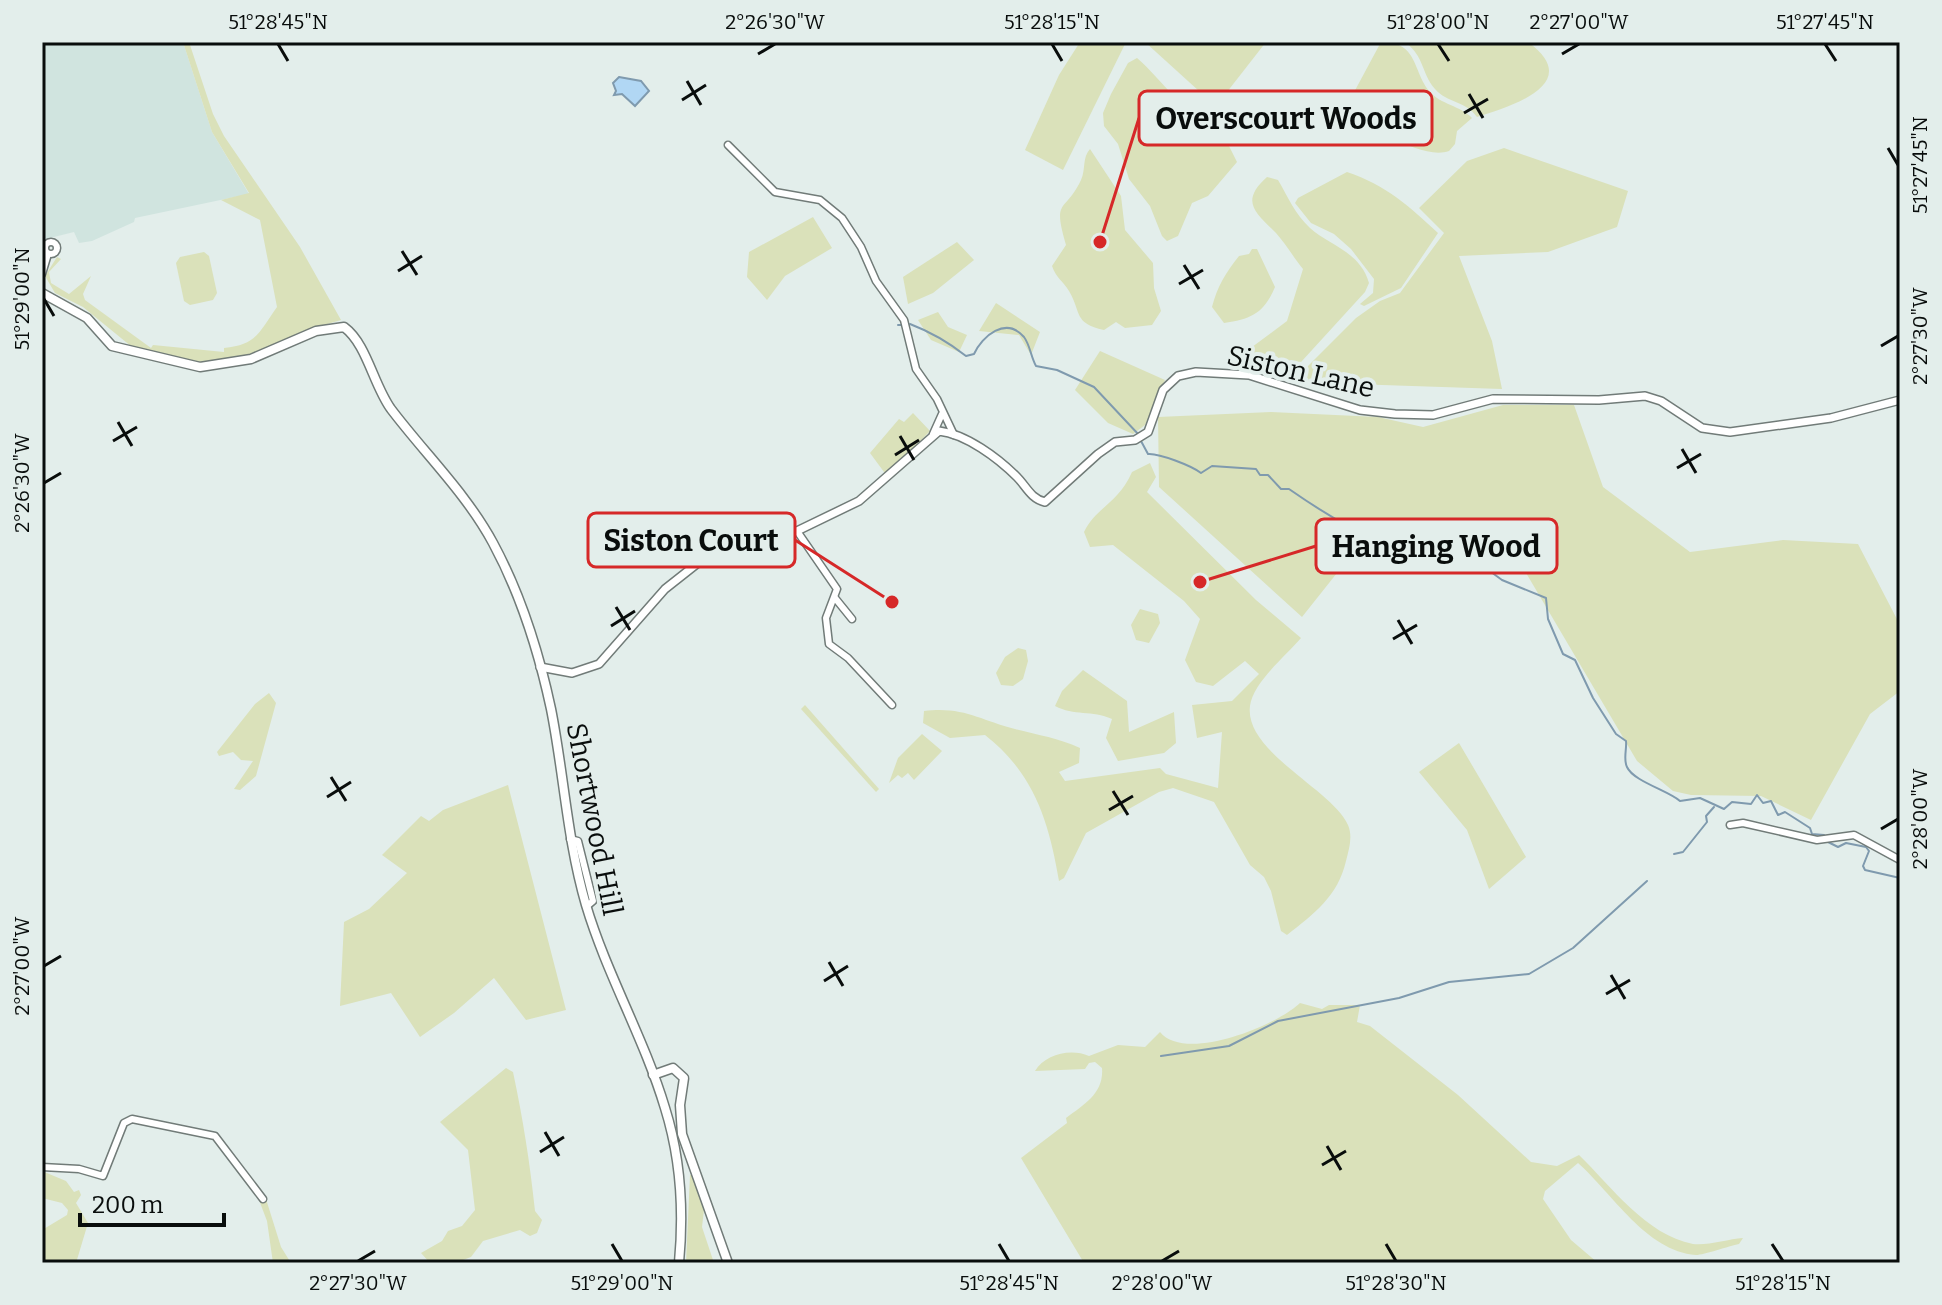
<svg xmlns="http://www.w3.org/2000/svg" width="1942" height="1305" viewBox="0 0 1942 1305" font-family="Bitter,serif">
<rect width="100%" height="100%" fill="#e3eeeb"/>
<path fill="#d0e4df" d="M42,42H183L212,132L249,194L135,218L134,222L92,241L79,243L74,232L42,240Z"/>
<g fill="#dae1ba">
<path d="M183,42H189L213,114L224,136L300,247L341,320L314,328L249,357L205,364L132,347L83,307L55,293L45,276L57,257L61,259L49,272L51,283L69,294L91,276L83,294L85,300L151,348L153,345L224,352V348C257,345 259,332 277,307L260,220L221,200L249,193L212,132Z"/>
<path d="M1080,42H1126L1063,170L1025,150L1059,75Z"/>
<path d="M1145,42H1266L1227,92L1210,101Z"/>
<path d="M1381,42C1419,42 1412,71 1430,92C1440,104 1461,106 1472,118L1457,131L1455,144L1449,151C1422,161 1368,124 1345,109Z"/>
<path d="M1405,42H1528C1586,84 1509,107 1477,117C1466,101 1447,103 1435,89C1421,73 1425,57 1405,42Z"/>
<path d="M1137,58C1160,77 1196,129 1222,132L1237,162L1208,196L1192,203L1178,236L1167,241L1162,236L1150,206L1129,179L1118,144L1104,126L1103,113L1111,94L1128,63Z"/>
<path d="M1504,148L1628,191L1617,227L1548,252L1459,256L1492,341L1502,389L1292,382L1356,318L1380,301L1400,293L1444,233L1419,208L1467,161Z"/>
<path d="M1090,149L1121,196L1125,230L1153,263L1154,288L1161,311L1152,325L1125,328L1116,322L1104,330C1073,323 1082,313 1069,291C1063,281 1056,278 1052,266L1066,245C1052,197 1065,214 1081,180C1086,169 1082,158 1090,149Z"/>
<path d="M1347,172C1386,185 1409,206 1438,233L1401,288L1364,306L1360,304L1373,293L1374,279L1351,249L1334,234L1311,223L1295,203L1298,198Z"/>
<path d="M1267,177L1278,180C1288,197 1295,214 1310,228C1328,245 1360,251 1369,283L1365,292L1291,373L1285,371L1283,364L1262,358L1256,361L1248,350L1287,321L1303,269C1294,258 1285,243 1276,233C1256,213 1239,202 1267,177Z"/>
<path d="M813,217L832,248L785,276L767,300L747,277L749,252Z"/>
<path d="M957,242L974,260L933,293L908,304L903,277Z"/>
<path d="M1252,249H1257L1275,287C1264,313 1252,319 1224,323L1212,307C1217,287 1226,272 1239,256L1249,254Z"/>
<path d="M204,252L209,256L217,293L213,300L190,305L184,301L176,263L180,257Z"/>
<path d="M996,303L1040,332L1031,355L1019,335L979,331Z"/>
<path d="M938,312L948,327L967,335L959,352L931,340L918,320Z"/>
<path d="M1100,351L1165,380L1145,425L1133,434L1108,423L1075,390Z"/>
<path d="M1503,405H1574L1603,487L1690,552L1783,540L1858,544L1900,625V691L1870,714L1811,820L1761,796L1691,795L1673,791L1637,761L1522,566L1395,524L1364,539L1302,617L1159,487L1158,417L1271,412L1378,417L1423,427Z"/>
<path d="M913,413L930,431L887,476L870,453L899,419L904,422Z"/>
<path d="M1150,463L1156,477L1147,492L1256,600L1301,638C1286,656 1253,682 1250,706C1244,752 1333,790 1348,825C1353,837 1349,849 1346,861C1338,896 1314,914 1287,935L1281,931L1271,891L1264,877L1250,865L1214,802L1173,788L1159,792L1086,833L1064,878L1059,881C1049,822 1034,773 985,735L950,738L923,723L924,711C963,706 980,720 1015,729C1038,735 1058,738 1080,748L1079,763L1059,772L1065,781L1160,768L1166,774L1218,788L1222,732L1197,738L1192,705L1232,701L1259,674L1245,661L1213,686L1196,682L1185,660L1200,619L1184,601L1113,545L1090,547L1084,532C1097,506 1118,504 1132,472Z"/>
<path d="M1140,609L1158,614L1160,623L1149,643L1136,640L1131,625Z"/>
<path d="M1018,648L1026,650L1028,661L1023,679L1013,686L1001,685L996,673L1005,657Z"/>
<path d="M1083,670L1127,701L1129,732L1174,712L1176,743L1164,753L1118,761L1106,738L1112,719C1092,710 1074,716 1055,706L1062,691Z"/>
<path d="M269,693L276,703L256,776L240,790L234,789L253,761L241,760L233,752L219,756L217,752L255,704Z"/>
<path d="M805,705L879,789L876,792L801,709Z"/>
<path d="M922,734L942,751L914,780L908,773L902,778L898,775L889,783L898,758Z"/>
<path d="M1459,743L1526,857L1489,889L1467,830L1419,772Z"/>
<path d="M508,785L566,1010L526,1020L494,978L454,1013L420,1037L391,993L340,1006L344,922L369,909L407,873L382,855L421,816L429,821L443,810Z"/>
<path d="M1300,1003L1322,1009L1329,1005H1360L1357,1022L1370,1026L1458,1095L1531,1162L1557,1166L1579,1155C1611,1186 1646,1235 1693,1244C1707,1246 1728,1239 1743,1238L1739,1244C1729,1246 1704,1255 1696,1255C1646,1251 1613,1194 1578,1163L1545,1191L1543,1199L1571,1240L1598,1263H1084L1021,1158L1067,1123L1066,1118C1085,1104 1104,1093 1102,1068L1095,1062L1089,1063L1085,1069L1035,1071C1045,1054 1071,1048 1089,1056L1118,1045L1145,1047L1160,1032C1185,1063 1276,1026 1300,1003Z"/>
<path d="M506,1068L513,1072C523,1119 530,1163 535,1211L542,1220L537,1233L530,1236L520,1230L483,1241L471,1257L455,1263H430L421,1253L442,1241L448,1231L462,1226L475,1210L468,1150L440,1122Z"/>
<path d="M42,1171L66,1181L74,1192L79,1190L81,1195L76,1203L88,1223L76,1263H42V1230L67,1215L68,1210L62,1203L42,1198Z"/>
<path d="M690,1175H694L705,1201L702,1227L714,1263H686Z"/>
<path d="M266,1199L281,1247L291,1263H273L267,1221L259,1200Z"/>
</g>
<path fill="#b1d7f4" stroke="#7f9aae" stroke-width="2" d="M619,77L641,81L649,91L635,106L622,94L614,95L616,91L613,83Z"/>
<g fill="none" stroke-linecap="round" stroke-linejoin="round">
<g stroke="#7f9aae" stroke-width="2">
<path d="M910,324C931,332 947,341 966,356L974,354C982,336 1006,316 1024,337C1030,345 1031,357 1036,366L1057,370L1094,387L1139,435"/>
<path d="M898,325H901"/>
<path d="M1141,441L1148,454C1159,453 1192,466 1201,473L1212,466L1256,469L1260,475H1268L1281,489H1289C1312,505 1388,556 1412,546L1434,560L1451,555L1450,564L1462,572L1487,569L1502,580L1546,598L1548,619L1563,654L1575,660L1593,698L1616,734L1626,741C1627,749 1623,759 1627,767C1633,781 1669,791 1680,801L1700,798L1724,809L1732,802L1751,804L1757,795L1763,803L1771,801L1778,815L1785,812L1810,828L1812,834L1824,835"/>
<path d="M1828,842L1838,847L1846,843L1866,847L1869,851L1863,866L1865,870L1900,878"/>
<path d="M1674,854L1683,852L1707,822L1706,816L1714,807"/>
<path d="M1161,1056L1229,1046L1278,1021L1399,998L1449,982L1529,974L1573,948L1647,881"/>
</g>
<g stroke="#717b78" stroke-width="9">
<g id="minor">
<path d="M728,145L775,192L820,200L842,218L861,247L876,281L904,320L916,369L937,399L954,435"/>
<circle cx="51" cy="248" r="6"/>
<path d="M42,274L48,254"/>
<path d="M933,434L942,414"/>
<path d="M797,531L837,589L826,618L829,644L848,658L892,705"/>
<path d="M835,598L852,619"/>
<path d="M1730,825L1743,823L1817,840L1854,835L1900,860"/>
<path d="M570,839L578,841L593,901L587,906"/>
<path d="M42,1167L79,1169L103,1176L124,1123L132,1119L215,1136L263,1199"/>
</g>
</g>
<g stroke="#717b78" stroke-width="10">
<path id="tertiary" d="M540,667L572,673L599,664L665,589L703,559L797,531L859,501L939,431C966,434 998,458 1017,477C1026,486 1031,499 1045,502L1098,454L1115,442L1135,440L1148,432L1163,390L1178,376L1196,372L1249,375L1360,410L1395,414L1433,415L1493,399L1599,400L1645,396L1661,401L1702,428L1730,432L1831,418L1900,400"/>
</g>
<g stroke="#717b78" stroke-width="11">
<g id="secondary">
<path d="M42,293L87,318L112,346L200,367L251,359L316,331L344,327C367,344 373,384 391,409C425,454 466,493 493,543C520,593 539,653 551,709C564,774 567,840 586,905C607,975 644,1038 665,1108C681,1159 684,1210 679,1263"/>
<path d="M653,1075L673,1068L684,1078L680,1105L682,1134L728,1263"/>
</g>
</g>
<use href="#minor" stroke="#fff" stroke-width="6"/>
<use href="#tertiary" stroke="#fff" stroke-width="7"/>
<use href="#secondary" stroke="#fff" stroke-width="8"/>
</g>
<path fill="none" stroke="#090d0c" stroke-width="3" d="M278,44L288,61M1052,44L1062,61M1438,44L1449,61M1825,44L1836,61M758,54L775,44M1562,54L1579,44M687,81L701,105M1469,94L1483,118M682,100L706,85M1464,113L1488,99M1888,148L1898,165M402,251L417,275M1184,265L1199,289M398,271L422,256M1179,284L1203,270M44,299L54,316M1881,346L1898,336M118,422L132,446M900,436L914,460M113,441L137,427M1682,449L1696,473M895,455L919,440M1677,468L1701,454M44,483L61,473M616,607L630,630M1398,620L1412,644M611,626L635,611M1393,639L1417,625M331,777L346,801M1113,791L1128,815M327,797L351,782M1109,810L1133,796M1881,829L1898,819M829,962L843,986M44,966L61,956M1611,975L1625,999M824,981L848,966M1606,994L1630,980M545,1132L559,1156M1327,1146L1341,1170M540,1152L564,1137M1322,1165L1346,1151M612,1244L622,1261M999,1244L1009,1261M1386,1244L1396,1261M1772,1244L1783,1261M358,1261L375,1251M1162,1261L1179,1251"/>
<g text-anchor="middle" stroke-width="8" stroke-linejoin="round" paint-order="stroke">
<g font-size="28" fill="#090d0c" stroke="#e3eeeb">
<text transform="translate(1301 371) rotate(13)" y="10">Siston Lane</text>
<text transform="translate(595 819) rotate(79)" y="10">Shortwood Hill</text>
</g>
</g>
<path fill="none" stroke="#d62828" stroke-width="3" d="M1100 242L1139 118M892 602L795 540M1200 582L1316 546"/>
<g fill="#d62828" stroke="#e3eeeb" stroke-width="3">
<circle cx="1100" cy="242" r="8"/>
<circle cx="892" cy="602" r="8"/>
<circle cx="1200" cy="582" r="8"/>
</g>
<g fill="#e3eeeb" stroke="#d62828" stroke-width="3">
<rect x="1139" y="91" width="293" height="54" rx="8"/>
<rect x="588" y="513" width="207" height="54" rx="8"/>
<rect x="1316" y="519" width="241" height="54" rx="8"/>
</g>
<g font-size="30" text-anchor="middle" font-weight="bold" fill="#090d0c">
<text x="1286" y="129">Overscourt Woods</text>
<text x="691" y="551">Siston Court</text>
<text x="1436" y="557">Hanging Wood</text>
</g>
<rect width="1942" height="1305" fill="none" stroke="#e3eeeb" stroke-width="88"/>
<path d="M80 1213v12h144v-12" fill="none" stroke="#090d0c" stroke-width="4"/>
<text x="92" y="1213" font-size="24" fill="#090d0c" stroke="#e3eeeb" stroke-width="6" paint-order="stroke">200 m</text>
<rect x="44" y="44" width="1854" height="1217" fill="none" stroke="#090d0c" stroke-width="3"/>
<g font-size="20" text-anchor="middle" fill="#090d0c">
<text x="278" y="29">51°28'45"N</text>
<text x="775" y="29">2°26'30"W</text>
<text x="1052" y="29">51°28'15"N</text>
<text x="1438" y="29">51°28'00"N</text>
<text x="1579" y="29">2°27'00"W</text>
<text x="1825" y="29">51°27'45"N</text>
<text transform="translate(1920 165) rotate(-90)" y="7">51°27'45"N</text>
<text transform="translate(22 299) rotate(-90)" y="7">51°29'00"N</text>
<text transform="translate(1920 336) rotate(-90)" y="7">2°27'30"W</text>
<text transform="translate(22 483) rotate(-90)" y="7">2°26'30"W</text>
<text transform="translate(1920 819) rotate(-90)" y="7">2°28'00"W</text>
<text transform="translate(22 966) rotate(-90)" y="7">2°27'00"W</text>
<text x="358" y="1290">2°27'30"W</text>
<text x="622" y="1290">51°29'00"N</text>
<text x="1009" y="1290">51°28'45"N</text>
<text x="1162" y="1290">2°28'00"W</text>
<text x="1396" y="1290">51°28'30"N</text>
<text x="1783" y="1290">51°28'15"N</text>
</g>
</svg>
